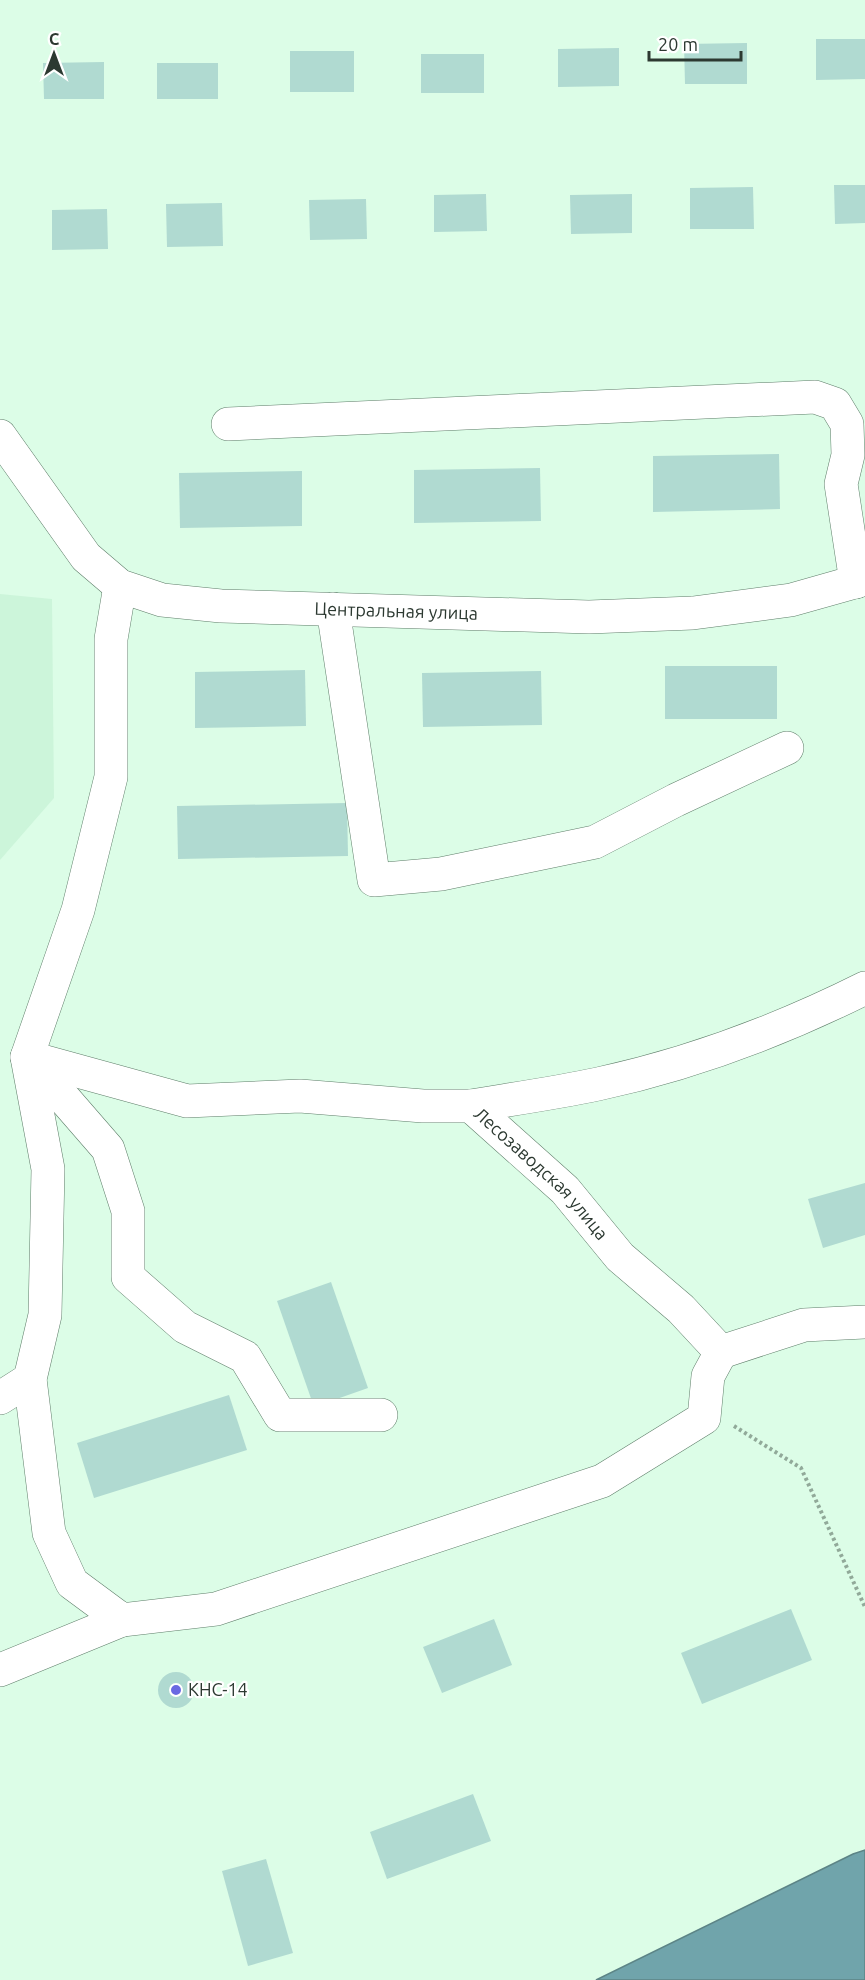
<svg xmlns="http://www.w3.org/2000/svg" width="865" height="1980" viewBox="0 0 865 1980" font-family="Ubuntu,sans-serif">
<rect width="100%" height="100%" fill="#dcfde7"/>
<path fill="#ccf5da" d="M0,594L52,599L54,798L0,860Z"/>
<path fill="#70a4ab" stroke="#5c8486" stroke-width="1.5" d="M865,1850V1980H596L853,1854Z"/>
<g fill="#b0dad1">
<path d="M816,39H865V79L816,80Z"/>
<path d="M747,43V84H685L684,44Z"/>
<path d="M619,48V86L558,87V49Z"/>
<rect x="290" y="51" width="64" height="41"/>
<rect x="421" y="54" width="63" height="39"/>
<path d="M104,62V99H44L43,63Z"/>
<rect x="157" y="63" width="61" height="36"/>
<path d="M834,185H865V223L835,224Z"/>
<path d="M753,187L754,229H690V188Z"/>
<path d="M486,194L487,231L434,232V195Z"/>
<path d="M632,194V233L571,234L570,195Z"/>
<path d="M366,199L367,239L310,240L309,200Z"/>
<path d="M222,203L223,246L167,247L166,204Z"/>
<path d="M107,209L108,249L52,250V210Z"/>
<path d="M779,454L780,509L653,512V456Z"/>
<path d="M540,468L541,521L414,523V470Z"/>
<path d="M302,471V526L180,528L179,473Z"/>
<rect x="665" y="666" width="112" height="53"/>
<path d="M305,670L306,726L195,728V672Z"/>
<path d="M541,671L542,725L423,727L422,673Z"/>
<path d="M347,803L348,856L178,859L177,806Z"/>
<path d="M865,1183V1235L823,1248L808,1199Z"/>
<path d="M331,1282L368,1388L314,1407L277,1301Z"/>
<path d="M229,1395L247,1450L94,1498L77,1443Z"/>
<path d="M791,1609L812,1660L702,1704L681,1653Z"/>
<path d="M494,1619L512,1665L442,1693L423,1647Z"/>
<circle cx="176" cy="1690" r="18"/>
<path d="M473,1794L491,1841L387,1879L370,1832Z"/>
<path d="M266,1859L293,1953L248,1966L222,1871Z"/>
</g>
<g fill="none" stroke-linecap="round" stroke-linejoin="round">
<g stroke="#5f7e6a" stroke-width="34">
<g id="minor">
<path d="M228,424L815,397L835,404L847,424L848,455L841,484L856,582"/>
<path id="s1" d="M0,436L86,557L120,586L162,600L221,606L589,617L693,613L791,600L865,579"/>
<path d="M120,586L111,639V777L78,910L27,1057L48,1169L45,1315L30,1379L49,1533L72,1583L122,1620L216,1609L602,1481L704,1418L708,1376L721,1352"/>
<path d="M333,609L374,880L441,874L595,842L676,800L787,748"/>
<path id="s2" d="M27,1057L187,1101L300,1096L423,1106H471L565,1190L620,1257L681,1309L721,1352L804,1325L865,1322"/>
<path d="M29,1058L108,1149L128,1211V1277L185,1327L245,1357L280,1415H381"/>
<path d="M471,1106C513,1099 556,1093 598,1084C690,1064 781,1030 865,988"/>
<path d="M0,1398L30,1379"/>
<path d="M0,1670L122,1620"/>
</g>
</g>
<path stroke="#91a999" stroke-width="4" stroke-dasharray="3 3" stroke-linecap="butt" d="M734,1426L801,1468L865,1607"/>
<use href="#minor" stroke="#fff" stroke-width="33"/>
</g>
<circle fill="#6a68e2" stroke="#fff" stroke-width="2" cx="176" cy="1690" r="6"/>
<g text-anchor="middle" stroke-width="4.5" stroke-linejoin="round" paint-order="stroke">
<g font-size="18" fill="#2c3931" stroke="#fff">
<text dy="6" stroke="none"><textPath href="#s1" startOffset="472">Центральная улица</textPath></text>
<text dy="6" stroke="none"><textPath href="#s2" startOffset="548">Лесозаводская улица</textPath></text>
</g>
<g font-size="18" fill="#2c3931" stroke="#fff" text-anchor="start">
<text x="188" y="1696">КНС-14</text>
</g>
</g>
<g transform="translate(54 54)" stroke="#ffffff" stroke-width="4.5" paint-order="stroke">
<path d="M0-4.5L10 22L0 15L-10 22Z" fill="#2c3931"/>
<text y="-9" font-size="16" font-weight="bold" text-anchor="middle" fill="#2c3931">С</text>
</g>
<path d="M649 51v9h92v-9" fill="none" stroke="#2c3931" stroke-width="3"/>
<text x="658" y="51" font-size="18" fill="#2c3931" stroke="#ffffff" stroke-width="4.5" paint-order="stroke">20 m</text>
</svg>
